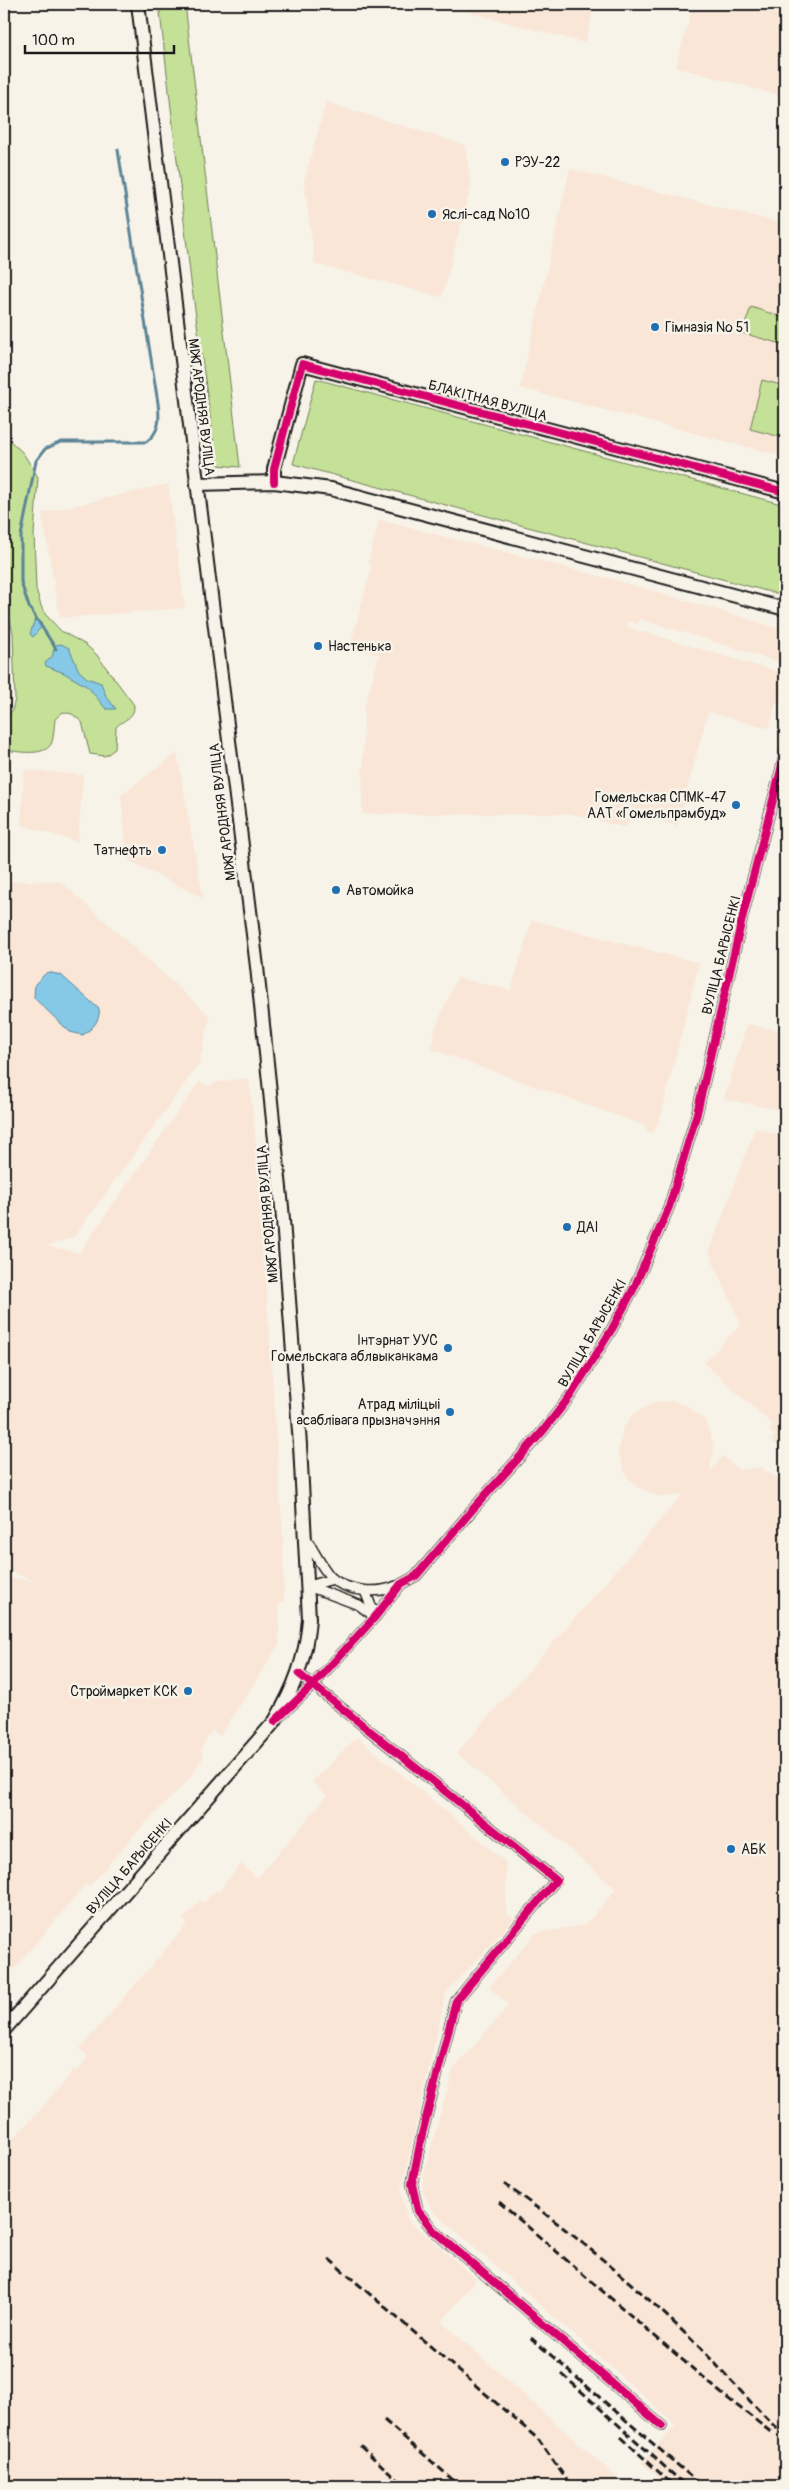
<svg xmlns="http://www.w3.org/2000/svg" width="789" height="2490" viewBox="0 0 789 2490" font-family="Pangolin,sans-serif">
<rect width="100%" height="100%" fill="#f7f3e8"/>
<filter id="ink" filterUnits="userSpaceOnUse"><feTurbulence type="fractalNoise" baseFrequency=".02" numOctaves="2"/><feDisplacementMap in="SourceGraphic" scale="10" xChannelSelector="R" yChannelSelector="G"/><feConvolveMatrix kernelMatrix="1 2 1 2 8 2 1 2 1" color-interpolation-filters="sRGB"/></filter>
<g filter="url(#ink)">
<g fill="#f9e6d7">
<path d="M438,4H595L585,43Z"/>
<path d="M693,4H785V97L676,67Z"/>
<path d="M326,102L465,145L471,185L442,297L315,264L304,182Z"/>
<path d="M570,169L785,224V457L520,388Z"/>
<path d="M168,484L185,608L60,618L42,513Z"/>
<path d="M379,520L619,581L785,630V664L640,619L638,624L627,621V627L782,673L785,664V704L776,702L769,729L708,712L677,826L632,812L626,828L572,814H362L364,708L379,655L350,647L372,565L368,564Z"/>
<path d="M177,753L203,898L128,860L121,795Z"/>
<path d="M24,770L83,775L78,842L21,825Z"/>
<path d="M60,881L210,1016L199,1064L74,1237L47,1246L79,1253L199,1082L209,1086L218,1082L249,1078L264,1216L262,1224L283,1539L284,1603H279V1645L220,1736L212,1730L201,1748L203,1758L188,1780L135,1834L90,1886L85,1885L4,1981V1577L37,1582L4,1569V882Z"/>
<path d="M532,920L699,963L661,1115L654,1132L645,1131L646,1126L431,1049L435,1029L457,978L511,990Z"/>
<path d="M747,1024L785,1032V1111L724,1099Z"/>
<path d="M755,1128L785,1136V1452L771,1440L775,1436L770,1431L773,1425L704,1363L741,1324L709,1252Z"/>
<path d="M672,1401L688,1406L706,1422L714,1446L710,1471L723,1456L739,1470L761,1467L785,1485V2486H668L642,2463L675,2426L670,2419L434,2212L423,2193V2175L453,2070L509,2005L489,1987L536,1933L585,1925L616,1889L457,1753L682,1495L660,1497L637,1487L626,1475L618,1452L623,1428L633,1414L655,1402Z"/>
<path d="M357,1737L506,1862V1912L514,1919L446,1993L401,2192L408,2220L476,2279L442,2322L626,2486H4V2148L42,2108L74,2069L77,2072L88,2056L80,2049L187,1924L183,1920L200,1900L204,1903L216,1890L218,1892L241,1864L257,1878L327,1796L312,1782Z"/>
</g>
<g fill="#c5e198" stroke="#707e5a">
<path d="M159,4H185L240,467L217,465L191,281Z"/>
<path d="M751,307L785,318V345L742,333Z"/>
<path d="M316,379L785,505V596L293,464Z"/>
<path d="M762,380L785,386V438L750,429Z"/>
<path d="M4,435L23,453L38,477L34,534L36,589L41,606L45,614L61,631L86,645L96,654L134,705C135,718 124,719 116,727L115,749L105,756L90,754L82,722L72,714L63,712L55,719C54,726 54,735 52,742C46,758 16,751 4,750V718L12,711L15,699L13,633L10,620L4,616Z"/>
</g>
<g fill="#86c9e7" stroke="#5c8496">
<path d="M35,619L40,621L42,626L33,637L30,634Z"/>
<path d="M61,644L69,648L79,671L87,678L101,683L106,696L116,709H106L88,687L64,673L46,666L45,663L52,657L55,645Z"/>
<path d="M47,972L61,975L99,1009C101,1020 92,1029 83,1035L70,1032L34,998L35,984Z"/>
</g>
<g fill="none" stroke-linecap="round" stroke-linejoin="round">
<path stroke="#5c8496" stroke-width="3" d="M56,649L29,607L21,582V536L36,461L45,449L61,442H146C160,432 160,419 158,403L118,150"/>
<g stroke="#1c1c1c" stroke-width="12">
<g id="street">
<path d="M306,1538C312,1548 325,1574 334,1580C351,1592 378,1594 396,1586"/>
<path d="M308,1586L359,1605L375,1617"/>
<path d="M309,1586L333,1579"/>
<path d="M365,1591L375,1616"/>
<path d="M299,1674L556,1880L456,2001L422,2134L412,2184L418,2211L434,2231L662,2426"/>
<path d="M282,1714L313,1685L375,1617L401,1584L416,1576L473,1509L543,1431L571,1395L612,1329L634,1288L669,1207L697,1113L743,915L785,754"/>
</g>
</g>
<g stroke="#1c1c1c" stroke-width="16">
<g id="secondary">
<path d="M274,482V469L302,364L785,492"/>
<path d="M197,484L274,482L331,489L785,609"/>
<path d="M4,2030L275,1721C294,1688 306,1659 309,1619L300,1445L282,1207L257,967L138,4"/>
</g>
</g>
<use href="#street" stroke="#f7f3e8" stroke-width="9"/>
<use href="#secondary" stroke="#f7f3e8" stroke-width="12"/>
<g stroke="#1c1c1c" stroke-width="3" stroke-dasharray="8 4" stroke-linecap="butt">
<path d="M504,2184C570,2230 638,2287 695,2343C726,2373 753,2407 785,2436"/>
<path d="M499,2202L721,2393L772,2433"/>
<path d="M329,2259L538,2439L571,2486"/>
<path d="M531,2338L702,2486"/>
<path d="M562,2374L686,2486"/>
<path d="M384,2420L460,2486"/>
<path d="M621,2437L674,2486"/>
<path d="M360,2446L405,2486"/>
</g>
<g stroke="#f7f3e8" stroke-width="11">
<g id="cycleway">
<path d="M274,482V469L302,364L785,492"/>
<path d="M299,1674L556,1880L456,2001L422,2134L412,2184L418,2211L434,2231L662,2426"/>
<path d="M275,1721L313,1685L375,1617L401,1584L416,1576L473,1509L543,1431L571,1395L612,1329L634,1288L669,1207L697,1113L743,915L785,754"/>
</g>
</g>
<use href="#cycleway" stroke="#d6006c" stroke-width="8"/>
</g>
</g>
<g fill="#1f6fb2" stroke="#f7f3e8" stroke-width="2">
<circle cx="505" cy="162" r="5"/>
<circle cx="432" cy="214" r="5"/>
<circle cx="655" cy="327" r="5"/>
<circle cx="318" cy="646" r="5"/>
<circle cx="736" cy="805" r="5"/>
<circle cx="162" cy="850" r="5"/>
<circle cx="336" cy="890" r="5"/>
<circle cx="567" cy="1227" r="5"/>
<circle cx="448" cy="1348" r="5"/>
<circle cx="450" cy="1412" r="5"/>
<circle cx="188" cy="1691" r="5"/>
<circle cx="731" cy="1849" r="5"/>
</g>
<g text-anchor="middle" stroke-width="5" stroke-linejoin="round" paint-order="stroke">
<g font-size="14" fill="#1c1c1c" stroke="#f7f3e8" text-anchor="start">
<text x="515" y="167">РЭУ-22</text>
<text x="442" y="219">Яслі-сад №10</text>
<text x="665" y="332">Гімназія № 51</text>
<text x="328" y="651">Настенька</text>
<text x="726" y="802" text-anchor="end">Гомельская СПМК-47<tspan x="726" dy="16">ААТ «Гомельпрамбуд»</tspan></text>
<text x="152" y="855" text-anchor="end">Татнефть</text>
<text x="346" y="895">Автомойка</text>
<text x="577" y="1232">ДАІ</text>
<text x="438" y="1345" text-anchor="end">Інтэрнат УУС<tspan x="438" dy="16">Гомельскага аблвыканкама</tspan></text>
<text x="440" y="1409" text-anchor="end">Атрад міліцыі<tspan x="440" dy="16">асаблівага прызначэння</tspan></text>
<text x="178" y="1696" text-anchor="end">Строймаркет КСК</text>
<text x="741" y="1854">АБК</text>
</g>
<g font-size="14" fill="#1c1c1c" stroke="#f7f3e8">
<text transform="translate(488 400) rotate(15)" y="5">БЛАКІТНАЯ ВУЛІЦА</text>
<text transform="translate(202 407) rotate(83)" y="5">МІЖГАРОДНЯЯ ВУЛІЦА</text>
<text transform="translate(222 812) rotate(-97)" y="5">МІЖГАРОДНЯЯ ВУЛІЦА</text>
<text transform="translate(721 955) rotate(-76)" y="5">ВУЛІЦА БАРЫСЕНКІ</text>
<text transform="translate(267 1214) rotate(-95)" y="5">МІЖГАРОДНЯЯ ВУЛІЦА</text>
<text transform="translate(592 1333) rotate(-60)" y="5">ВУЛІЦА БАРЫСЕНКІ</text>
<text transform="translate(129 1866) rotate(-49)" y="5">ВУЛІЦА БАРЫСЕНКІ</text>
</g>
</g>
<rect width="789" height="2490" fill="none" stroke="#f7f3e8" stroke-width="20"/>
<rect x="10" y="10" width="769" height="2470" fill="none" stroke="#1c1c1c" stroke-width="2" filter="url(#ink)"/>
<path d="M25 45v8h149v-8" fill="none" stroke="#1c1c1c" stroke-width="2.5"/>
<text x="32" y="45" font-size="15" fill="#1c1c1c" stroke="#f7f3e8" stroke-width="4" paint-order="stroke">100 m</text>
</svg>
